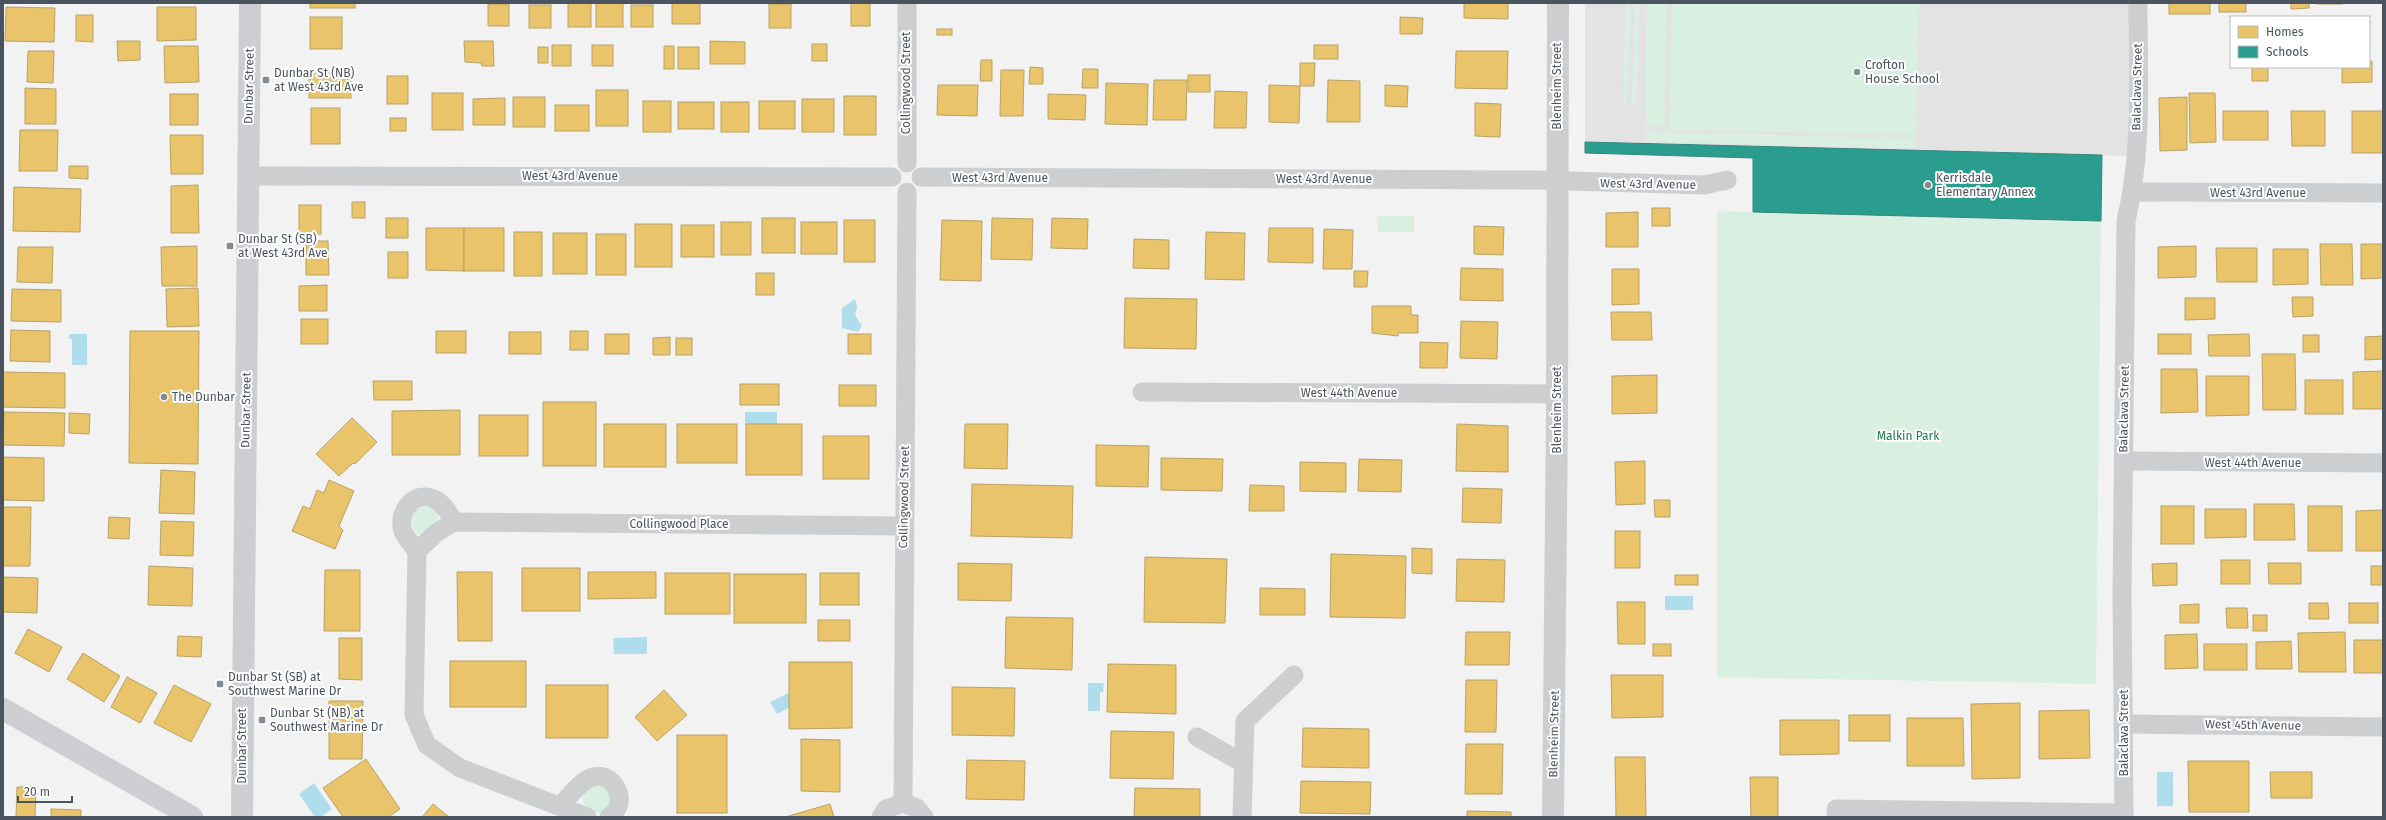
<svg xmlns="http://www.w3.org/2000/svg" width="2386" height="820" viewBox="0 0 2386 820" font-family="'Fira Sans',sans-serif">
<rect width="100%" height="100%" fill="#f2f2f2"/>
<path fill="#e4e3e4" d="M1585,3H2130L2129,156L1585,142Z"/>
<g fill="#d8efe2">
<path d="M1626,3H1630L1627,104H1623Z"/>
<path d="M1635,3H1640L1636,104L1632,103Z"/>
<path d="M1647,3H1667L1664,126H1645Z"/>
<path d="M1672,3H1919L1916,135L1669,129Z"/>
<path d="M1645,132L1915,138V148L1645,142Z"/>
<path d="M1717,211L2101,221L2096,684L1717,677Z"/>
<path d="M1377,216H1414V232H1378Z"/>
<path d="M425,507L431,508L438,514V521L422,533L417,534C410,526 411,520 415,511Z"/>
<circle cx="597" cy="799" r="14"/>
</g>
<g fill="#b0ddeb">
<path d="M855,299L857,307L855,315L862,326L858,332L842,328V308Z"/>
<path d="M69,334H87V365H72V339H69Z"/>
<rect x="745" y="412" width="32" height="13"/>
<rect x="1665" y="596" width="28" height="14"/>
<path d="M647,637V654H614L613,638Z"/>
<path d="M1088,683H1104L1103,692H1100V711H1088Z"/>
<path d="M797,689L803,701L777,714L770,702Z"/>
<rect x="2157" y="772" width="16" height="34"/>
<path d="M314,783L332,809L321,817H315L299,794Z"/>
</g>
<g fill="#e9c46a" stroke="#b9a266">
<rect x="310" y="3" width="45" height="5"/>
<rect x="568" y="3" width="23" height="24"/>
<rect x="596" y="3" width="27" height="24"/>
<rect x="672" y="3" width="28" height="21"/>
<rect x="851" y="3" width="19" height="23"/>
<path d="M1464,3H1508V19L1464,18Z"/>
<rect x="2169" y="3" width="41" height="11"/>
<rect x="2219" y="3" width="27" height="9"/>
<path d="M2291,3H2309V8L2291,9Z"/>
<rect x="2317" y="3" width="25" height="1"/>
<rect x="488" y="4" width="21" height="22"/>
<rect x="769" y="4" width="22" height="24"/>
<rect x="529" y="5" width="22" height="23"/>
<rect x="631" y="5" width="22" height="22"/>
<path d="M6,7L55,8L54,42L5,41Z"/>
<path d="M157,7H196V40L157,41Z"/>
<path d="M76,15H93V42L76,41Z"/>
<rect x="310" y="17" width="32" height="32"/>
<path d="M1400,17L1423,18L1422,34H1400Z"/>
<rect x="937" y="29" width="15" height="6"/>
<path d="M117,41H140V60L118,61Z"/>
<path d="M464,41H493L494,66H482L481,63L465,62Z"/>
<path d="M710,41L745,42V64H710Z"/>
<rect x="812" y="44" width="15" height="17"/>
<rect x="552" y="45" width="19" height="21"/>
<rect x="592" y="45" width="21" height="21"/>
<rect x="1314" y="45" width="24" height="14"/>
<path d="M164,46H198L199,82L165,83Z"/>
<rect x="664" y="46" width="10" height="23"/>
<rect x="538" y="47" width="10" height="16"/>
<rect x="678" y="47" width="21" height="22"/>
<path d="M28,51H54L53,83L27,82Z"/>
<path d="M1456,51H1508L1507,89L1455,88Z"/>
<path d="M981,60H992V81H980Z"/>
<path d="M2369,61H2372V82L2342,83V67H2369Z"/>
<path d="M1300,63H1315L1314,86H1300Z"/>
<path d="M1030,67L1043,68V84H1029Z"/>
<rect x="2252" y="67" width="16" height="14"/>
<path d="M1083,69H1098V88H1082Z"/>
<rect x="309" y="70" width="42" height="28"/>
<path d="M1001,70H1024L1023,116H1000Z"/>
<rect x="1188" y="75" width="22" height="17"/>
<rect x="387" y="76" width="21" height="28"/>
<path d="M1154,80H1187L1186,120H1153Z"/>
<path d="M1328,80L1360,81V122H1327Z"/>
<path d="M1106,83L1148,84L1147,125L1105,124Z"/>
<path d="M938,85H978L977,116L937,115Z"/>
<path d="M1269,85L1300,86L1299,123L1269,122Z"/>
<path d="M1385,85L1408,86L1407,107L1385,106Z"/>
<path d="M25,88L56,89V124H25Z"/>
<rect x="596" y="90" width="32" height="36"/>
<path d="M1215,91L1247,92L1246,128H1214Z"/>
<rect x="432" y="93" width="31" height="37"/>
<path d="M2189,93H2215L2216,142L2190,143Z"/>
<rect x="170" y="94" width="28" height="31"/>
<path d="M1048,94L1086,95L1085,120L1048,119Z"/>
<rect x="844" y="96" width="32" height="39"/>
<rect x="513" y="97" width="32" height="30"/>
<path d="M2187,97V150L2160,151L2159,98Z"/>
<path d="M505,98V125H473V99Z"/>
<rect x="802" y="99" width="32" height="33"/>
<rect x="643" y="101" width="28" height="31"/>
<rect x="759" y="101" width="36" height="28"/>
<rect x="678" y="102" width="36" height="27"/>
<rect x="721" y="102" width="28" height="30"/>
<path d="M1475,103L1501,104L1500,137L1475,136Z"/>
<rect x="555" y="105" width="34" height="26"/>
<rect x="311" y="108" width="29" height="36"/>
<rect x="2223" y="111" width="45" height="29"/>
<path d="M2291,111H2325V146H2292Z"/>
<rect x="2352" y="111" width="31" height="42"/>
<rect x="390" y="118" width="16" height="13"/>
<path d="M20,130H58L57,171H19Z"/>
<path d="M170,135H203V174H171Z"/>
<path d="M69,166H88V179L69,178Z"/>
<path d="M198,185L199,233H171V186Z"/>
<path d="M14,187L81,189L80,232L13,231Z"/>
<rect x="352" y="202" width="13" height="16"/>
<rect x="299" y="205" width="22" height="29"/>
<rect x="1652" y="208" width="18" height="18"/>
<path d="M1638,212V247H1606V213Z"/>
<rect x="386" y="218" width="22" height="20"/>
<rect x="762" y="218" width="33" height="35"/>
<path d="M992,218L1033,219L1032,260L991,259Z"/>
<path d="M1052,218L1088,219L1087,249L1051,248Z"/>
<rect x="844" y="220" width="31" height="42"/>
<path d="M942,220L982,221L981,281L940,280Z"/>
<rect x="721" y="222" width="30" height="33"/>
<rect x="801" y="222" width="36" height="32"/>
<rect x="635" y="224" width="37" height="43"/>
<rect x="681" y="225" width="33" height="32"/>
<path d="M1474,226L1504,227L1503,255L1474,254Z"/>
<path d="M426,228H464V271L426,270Z"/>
<rect x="464" y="228" width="40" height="43"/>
<path d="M1269,228H1313V263L1268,262Z"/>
<path d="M1324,229L1353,230L1352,269H1323Z"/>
<rect x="514" y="232" width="28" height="44"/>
<path d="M1206,232L1245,233L1244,280L1205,279Z"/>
<rect x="553" y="233" width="34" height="41"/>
<rect x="596" y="234" width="30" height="41"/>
<path d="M1134,239L1169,240V269L1133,268Z"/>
<path d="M306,241H328L329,275H306Z"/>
<path d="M2320,244H2352L2353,285H2321Z"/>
<path d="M2361,244H2383V278L2361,279Z"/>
<path d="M197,246V286H162L161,247Z"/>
<path d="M2196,246V277L2158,278V247Z"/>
<path d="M18,247H53L52,283L17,282Z"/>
<path d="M2216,248H2257V282H2217Z"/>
<path d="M2273,249H2308V284L2273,285Z"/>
<rect x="388" y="252" width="20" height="26"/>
<path d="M1461,268L1503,269V301L1460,300Z"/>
<path d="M1612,269H1639V304L1612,305Z"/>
<path d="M1354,271H1368L1367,287H1354Z"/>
<rect x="756" y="273" width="18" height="22"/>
<path d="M327,285V311H299V286Z"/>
<path d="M198,288L199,326L167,327L166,289Z"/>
<path d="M12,289L61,290V322L11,321Z"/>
<path d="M2292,297H2313V316L2293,317Z"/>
<path d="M1125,298L1197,299L1196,349L1124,348Z"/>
<path d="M2185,298H2215V319L2185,320Z"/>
<path d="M1372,306H1411V315H1418V333H1398V336L1372,333Z"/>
<path d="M1611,312H1651L1652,340H1612Z"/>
<rect x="301" y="319" width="27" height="25"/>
<path d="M1461,321L1498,322L1497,359L1460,358Z"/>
<path d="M11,330L50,331V362L10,361Z"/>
<path d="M130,331H199L198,464L129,463Z"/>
<rect x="436" y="331" width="30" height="22"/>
<rect x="570" y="331" width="18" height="19"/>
<rect x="509" y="332" width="32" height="22"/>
<rect x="605" y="334" width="24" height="20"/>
<rect x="848" y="334" width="23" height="20"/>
<rect x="2158" y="334" width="33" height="20"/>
<path d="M2249,334L2250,356H2209L2208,335Z"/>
<rect x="2303" y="335" width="16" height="17"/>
<path d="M2383,336V359L2365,360V337Z"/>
<path d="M670,337V355H653V338Z"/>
<rect x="676" y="338" width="16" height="17"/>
<path d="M1420,342L1448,343L1447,368H1420Z"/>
<path d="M2262,354H2295L2296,410H2263Z"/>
<path d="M2161,369H2197L2198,412L2161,413Z"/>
<path d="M2383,371V409H2353V372Z"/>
<path d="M3,372L65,373V408L3,407Z"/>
<path d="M1657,375V413L1612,414V376Z"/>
<path d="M2206,376H2249V415L2206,416Z"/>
<rect x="2305" y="380" width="38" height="34"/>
<path d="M373,381H412V400H374Z"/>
<rect x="740" y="384" width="39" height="21"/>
<rect x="839" y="385" width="37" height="21"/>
<rect x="543" y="402" width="53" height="64"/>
<path d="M460,410V455H392V411Z"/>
<path d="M4,412L65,413L64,446L3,445Z"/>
<path d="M69,413L90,414L89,434L69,433Z"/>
<rect x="479" y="415" width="49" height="41"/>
<path d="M352,418L377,442L355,464L353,463L339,476L316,454Z"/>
<rect x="604" y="424" width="62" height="43"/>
<rect x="677" y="424" width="60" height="39"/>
<rect x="746" y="424" width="56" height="51"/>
<path d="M965,424H1008L1007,469L964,468Z"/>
<path d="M1457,424L1508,426V472L1456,471Z"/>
<rect x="823" y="436" width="46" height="43"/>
<path d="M1096,445L1149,446L1148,487L1096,486Z"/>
<path d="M3,457L44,458V501L3,500Z"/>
<path d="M1161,458L1223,459L1222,491L1161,490Z"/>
<path d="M1359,459L1402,460L1401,492L1358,491Z"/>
<path d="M1645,461V504L1616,505L1615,462Z"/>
<path d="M1300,462L1346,463V492L1300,491Z"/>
<path d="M161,470L195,472L194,514L159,513Z"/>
<path d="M329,480L354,491L339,526L343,530L335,549L292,531L303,506L310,509L317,490L324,493Z"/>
<path d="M972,484L1073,486L1072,538L971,536Z"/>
<path d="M1250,485L1284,486V511H1249Z"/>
<path d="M1463,488L1502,489L1501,523L1462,522Z"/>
<path d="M1654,500H1670V517H1655Z"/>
<path d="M2254,504H2294L2295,540H2254Z"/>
<rect x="2161" y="506" width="33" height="38"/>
<rect x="2308" y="506" width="34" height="45"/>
<path d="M3,507H31L30,566H3Z"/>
<path d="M2205,509H2246V537L2205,538Z"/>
<path d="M2383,510V551H2356V511Z"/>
<path d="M109,517L130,518L129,539L108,538Z"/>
<path d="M161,521L194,522L193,556L160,555Z"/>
<rect x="1615" y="531" width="25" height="37"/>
<path d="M1412,548L1432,549V574L1412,573Z"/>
<path d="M1331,554L1406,556L1405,618L1330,617Z"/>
<path d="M1145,557L1227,559L1225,623L1144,622Z"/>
<path d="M1457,559L1505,560L1504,602L1456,601Z"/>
<rect x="2221" y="560" width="29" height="24"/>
<path d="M958,563L1012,564L1011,601L958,600Z"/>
<path d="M2177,563V585L2153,586L2152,564Z"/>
<path d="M2268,563H2301V584H2269Z"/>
<path d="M149,566L193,568L192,606L148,605Z"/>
<rect x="2371" y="566" width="12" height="19"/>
<rect x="522" y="568" width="58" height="43"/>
<path d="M325,570H360V631H324Z"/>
<path d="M457,572H492V641H458Z"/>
<path d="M588,572H656V598L588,599Z"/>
<rect x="665" y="573" width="65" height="41"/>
<rect x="820" y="573" width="39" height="32"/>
<rect x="734" y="574" width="72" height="49"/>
<rect x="1675" y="575" width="23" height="10"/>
<path d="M3,577L38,578L37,613L3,612Z"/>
<path d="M1260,588L1305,589V615H1260Z"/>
<path d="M1617,602H1645V644H1618Z"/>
<path d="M2309,603H2328L2329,619H2309Z"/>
<rect x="2349" y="603" width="29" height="20"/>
<path d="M2199,604V623H2180V605Z"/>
<path d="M2226,608H2247L2248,628H2227Z"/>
<rect x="2253" y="615" width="14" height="16"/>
<path d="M1006,617L1073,618L1072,670L1005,668Z"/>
<rect x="818" y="620" width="32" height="21"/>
<path d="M28,629L62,647L49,672L15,653Z"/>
<path d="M1466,632H1510L1509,665H1465Z"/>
<path d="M2345,632L2346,672H2299L2298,633Z"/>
<path d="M2197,634L2198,668L2165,669V635Z"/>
<path d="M178,636L202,637L201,657L177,656Z"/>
<path d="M339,638H362V680L339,679Z"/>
<rect x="2354" y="640" width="29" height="33"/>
<path d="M2291,641L2292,669H2256V642Z"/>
<rect x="1653" y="644" width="18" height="12"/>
<rect x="2204" y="644" width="43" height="26"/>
<path d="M83,653L120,676L104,702L67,679Z"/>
<rect x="450" y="661" width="76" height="46"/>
<path d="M789,662H852V728L789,729Z"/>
<path d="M1108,664L1176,665V714L1107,712Z"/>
<path d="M1611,675H1663V717L1612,718Z"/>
<path d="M127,677L157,693L140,723L111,707Z"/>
<path d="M1466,680H1497L1496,732H1465Z"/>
<path d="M174,685L211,704L191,742L154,723Z"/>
<rect x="546" y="685" width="62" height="53"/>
<path d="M952,687L1015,688L1014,736L952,735Z"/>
<path d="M664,690L687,715L657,741L635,717Z"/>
<path d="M329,701H363L362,759H329Z"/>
<path d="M2020,703V778L1972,779L1971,704Z"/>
<path d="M2089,710L2090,758L2039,759V711Z"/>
<rect x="1849" y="715" width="41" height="26"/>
<path d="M1907,718H1963L1964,766H1907Z"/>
<path d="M1780,720H1839V754L1780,755Z"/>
<path d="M1303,728L1369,729V768L1302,767Z"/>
<path d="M1111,731L1174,732L1173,779L1110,778Z"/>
<rect x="677" y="735" width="50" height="78"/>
<path d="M801,739L840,740V792L801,791Z"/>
<path d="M1466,744H1503L1502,794H1465Z"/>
<path d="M1615,757H1645L1646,817H1616Z"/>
<path d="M366,759L400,809L388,817H343L323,788Z"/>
<path d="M967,760L1025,761L1024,800L966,799Z"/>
<path d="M2188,761H2249V812H2189Z"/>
<path d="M2270,772H2312V798H2271Z"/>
<path d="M1750,777H1778V817H1751Z"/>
<path d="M1301,781L1371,782L1370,814L1300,813Z"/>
<path d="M17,787H36L35,817H16Z"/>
<path d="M1135,788L1200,789V817H1134Z"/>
<path d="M433,804L449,817H422Z"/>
<path d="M830,804L834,817H785Z"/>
<path d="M51,809L81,810V817H51Z"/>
<path d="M1467,811L1511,812V817H1467Z"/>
</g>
<path fill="#2a9d8f" stroke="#348780" d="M1585,142L2102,155L2101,221L1753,212V158L1585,153Z"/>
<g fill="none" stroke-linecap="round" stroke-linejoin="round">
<g stroke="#ccced0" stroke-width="19">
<path d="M907,163V3"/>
<path d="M248,176L892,177"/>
<path d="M921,177L1536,180L1704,185L1727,180"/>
<path d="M2133,192L2383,193"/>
<path d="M1142,392L1557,394"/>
<path d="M2124,461L2383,463"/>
<path d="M417,551C413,545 405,538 403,531C397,512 414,490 434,499C444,504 449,513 454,522"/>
<path d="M2123,724L2383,727"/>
<path d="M1197,737L1243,763"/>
<path d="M903,803L907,192"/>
<path d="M561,805C569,797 578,784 588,779C612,766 632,803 609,817"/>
<path d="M587,817L460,768L427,745L414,715L417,551L436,533L454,522L904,526"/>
<path d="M881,817L886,809L903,803L917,808L924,817"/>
<path d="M1242,817L1245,721L1294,675"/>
<path d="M1836,817V809L2124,813"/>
<path d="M2124,817L2122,595L2126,221C2143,150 2138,75 2138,3"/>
</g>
<path stroke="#ccced0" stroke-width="22" d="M1553,817L1557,416L1558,3"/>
<g stroke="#cdced1" stroke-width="22">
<path d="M3,709L192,817"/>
<path d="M242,817L250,3"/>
</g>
</g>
<g fill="#858b92" stroke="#fff" stroke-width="1.5">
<circle cx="1857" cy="72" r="4"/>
<rect x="262" y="76" width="8" height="8" rx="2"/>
<circle cx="1928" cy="185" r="4"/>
<rect x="226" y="242" width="8" height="8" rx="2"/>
<circle cx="164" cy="397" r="4"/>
<rect x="216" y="680" width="8" height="8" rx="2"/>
<rect x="258" y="716" width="8" height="8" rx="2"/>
</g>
<g text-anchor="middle" stroke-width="4" stroke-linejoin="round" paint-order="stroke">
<g font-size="12" fill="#4a545e" stroke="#fff" text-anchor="start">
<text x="1865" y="69">Crofton<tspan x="1865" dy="14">House School</tspan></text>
<text x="274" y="77">Dunbar St (NB)<tspan x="274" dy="14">at West 43rd Ave</tspan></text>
<text x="1936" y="182">Kerrisdale<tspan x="1936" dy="14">Elementary Annex</tspan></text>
<text x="238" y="243">Dunbar St (SB)<tspan x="238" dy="14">at West 43rd Ave</tspan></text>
<text x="172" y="401">The Dunbar</text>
<text x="228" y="681">Dunbar St (SB) at<tspan x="228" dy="14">Southwest Marine Dr</tspan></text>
<text x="270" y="717">Dunbar St (NB) at<tspan x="270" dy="14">Southwest Marine Dr</tspan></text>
</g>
<g font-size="12" fill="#4a545e" stroke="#fff">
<text transform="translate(906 83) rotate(-90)" y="4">Collingwood Street</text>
<text transform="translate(249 86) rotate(-89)" y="4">Dunbar Street</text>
<text transform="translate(1557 86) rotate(-90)" y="4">Blenheim Street</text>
<text transform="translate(2137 87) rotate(-89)" y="4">Balaclava Street</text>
<text x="570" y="180">West 43rd Avenue</text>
<text x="1000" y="182">West 43rd Avenue</text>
<text x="1324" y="183">West 43rd Avenue</text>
<text transform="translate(1648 184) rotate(1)" y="4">West 43rd Avenue</text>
<text x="2258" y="197">West 43rd Avenue</text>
<text x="1349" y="397">West 44th Avenue</text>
<text transform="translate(2124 409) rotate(-89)" y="4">Balaclava Street</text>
<text transform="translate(246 410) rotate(-89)" y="4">Dunbar Street</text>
<text transform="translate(1557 410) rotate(-90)" y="4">Blenheim Street</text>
<text x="2253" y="467">West 44th Avenue</text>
<text transform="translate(904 497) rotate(-89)" y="4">Collingwood Street</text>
<text x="679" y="528">Collingwood Place</text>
<text transform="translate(2253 725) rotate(1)" y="4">West 45th Avenue</text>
<text transform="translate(2124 733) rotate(-90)" y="4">Balaclava Street</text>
<text transform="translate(1554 734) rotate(-89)" y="4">Blenheim Street</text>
<text transform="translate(242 746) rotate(-90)" y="4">Dunbar Street</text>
</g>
<g font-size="12" fill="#1d7d50" stroke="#fff">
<text x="1908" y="440">Malkin Park</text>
</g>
</g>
<rect width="2386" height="820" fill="none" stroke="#4a545e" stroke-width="8"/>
<rect x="2230" y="16" width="140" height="52" fill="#ffffff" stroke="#b7bbbf"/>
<rect x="2238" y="26" width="20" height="12" fill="#e9c46a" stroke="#b7bbbf"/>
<text x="2266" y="36" font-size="12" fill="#4a545e">Homes</text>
<rect x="2238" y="46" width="20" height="12" fill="#2a9d8f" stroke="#b7bbbf"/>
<text x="2266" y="56" font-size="12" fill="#4a545e">Schools</text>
<path d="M18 796v6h54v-6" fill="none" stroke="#4a545e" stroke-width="2"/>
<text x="24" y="796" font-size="12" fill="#4a545e" stroke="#ffffff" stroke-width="3" paint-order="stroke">20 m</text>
</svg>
